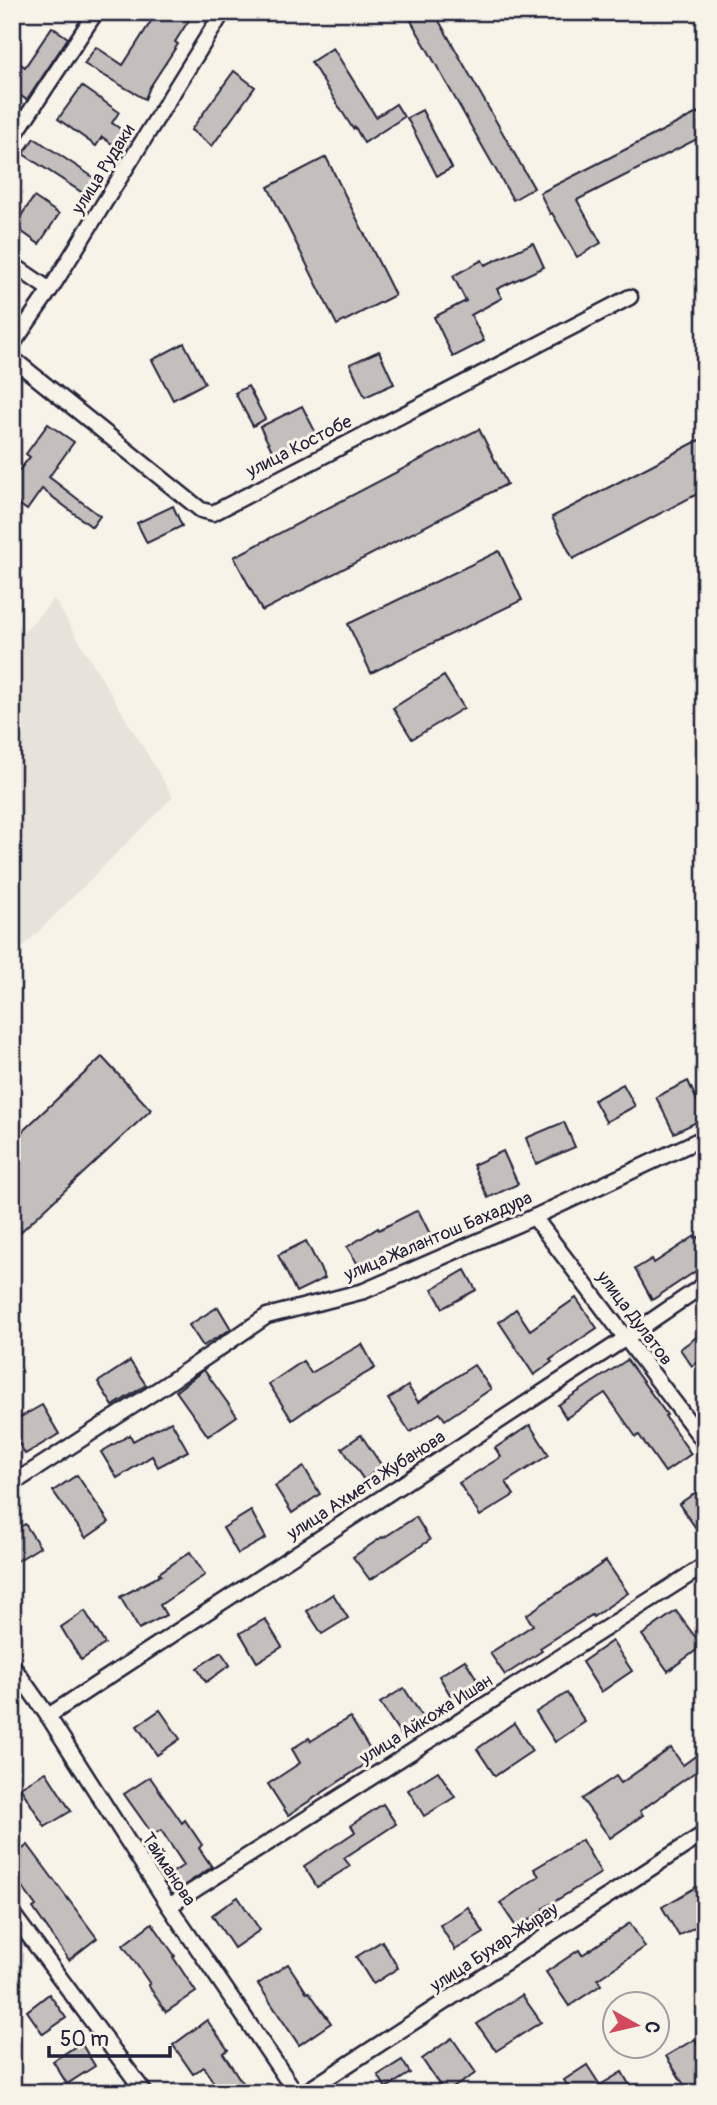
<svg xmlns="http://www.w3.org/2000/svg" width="717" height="2105" viewBox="0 0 717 2105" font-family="Pangolin,sans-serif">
<rect width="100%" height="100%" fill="#f7f3e8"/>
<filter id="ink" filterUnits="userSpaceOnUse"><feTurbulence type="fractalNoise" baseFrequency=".0143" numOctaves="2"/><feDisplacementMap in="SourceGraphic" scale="14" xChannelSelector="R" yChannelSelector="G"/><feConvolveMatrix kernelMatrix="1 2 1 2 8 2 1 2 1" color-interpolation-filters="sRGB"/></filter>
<g filter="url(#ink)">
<path fill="#e7e3db" d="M54,599L173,797L20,950L12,935V645Z"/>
<g fill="#c2bfbd" stroke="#22223b" stroke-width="2">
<path d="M157,12H194L175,42L178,44L150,87L145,99L84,64L96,47L123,65Z"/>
<path d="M406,12H434L534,188L513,200Z"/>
<path d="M52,27L68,38L27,100L12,90V58L25,67Z"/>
<path d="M333,48L376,117L396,104L404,117L364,143L355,127L353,129L311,62Z"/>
<path d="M234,71L255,87L212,146L191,130Z"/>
<path d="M82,86L119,112L112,123L132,137L122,151L102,137L96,146L58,119Z"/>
<path d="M705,109V135L577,200L601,243L577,257L552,213L550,214L540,193Z"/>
<path d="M422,110L452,168L437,176L407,118Z"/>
<path d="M34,138L96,179L86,195L23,154Z"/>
<path d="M326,157L395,295L337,325L268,187Z"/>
<path d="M34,197L59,214L39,244L14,226Z"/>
<path d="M533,243L544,267L497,289L502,298L471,315L484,341L453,357L434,317L466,301L453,276L482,260L485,265Z"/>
<path d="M184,343L205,383L173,400L152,360Z"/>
<path d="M379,351L394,384L365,397L350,364Z"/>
<path d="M248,386L265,419L253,426L235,393Z"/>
<path d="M302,406L318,437L276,458L260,427Z"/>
<path d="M48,424L74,442L49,477L100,516L92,527L42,489L27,510L12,499V479L30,457L26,454Z"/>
<path d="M479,429L507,484L262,611L234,557Z"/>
<path d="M705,437V490L573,559L552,517Z"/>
<path d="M173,506L182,526L147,543L137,523Z"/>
<path d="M499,551L522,600L371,673L348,624Z"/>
<path d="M444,676L464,708L412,739L393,708Z"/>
<path d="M102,1057L151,1110L12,1240V1141Z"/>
<path d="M688,1081L705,1118L674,1133L656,1097Z"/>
<path d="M623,1084L635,1106L606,1122L594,1100Z"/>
<path d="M564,1122L575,1147L536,1164L526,1138Z"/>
<path d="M503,1151L518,1184L488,1198L473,1165Z"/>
<path d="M418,1210L434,1242L405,1257L402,1251L364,1274L347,1247L378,1228L379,1230Z"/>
<path d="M705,1233V1265L652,1300L635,1269L652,1259L654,1263L695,1236L697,1238Z"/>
<path d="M306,1241L325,1278L296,1292L278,1255Z"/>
<path d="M465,1270L476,1290L443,1308L432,1289Z"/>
<path d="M576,1298L597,1328L550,1360L552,1362L534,1375L499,1322L516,1309L530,1330Z"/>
<path d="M218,1307L231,1329L203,1346L189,1325Z"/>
<path d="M705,1331V1356L692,1366L680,1349Z"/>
<path d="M362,1344L375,1368L325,1397L292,1420L269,1384L303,1361L311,1373Z"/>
<path d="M627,1360L667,1415L665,1416L691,1454L665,1472L639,1435L636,1437L605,1393L566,1418L558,1405Z"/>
<path d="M130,1361L146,1385L113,1406L98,1382Z"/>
<path d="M474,1365L491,1389L445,1420L440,1413L410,1432L388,1399L408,1386L418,1402Z"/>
<path d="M204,1370L237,1416L208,1436L176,1391Z"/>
<path d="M42,1405L59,1434L25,1454L12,1431V1422Z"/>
<path d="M171,1421L188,1451L158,1467L152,1456L117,1478L101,1452L130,1435L133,1441Z"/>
<path d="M530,1425L549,1455L506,1482L514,1495L480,1516L459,1483L501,1457L495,1448Z"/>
<path d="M361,1435L382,1466L364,1480L342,1448Z"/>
<path d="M304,1467L320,1494L292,1513L275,1486Z"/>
<path d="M77,1475L109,1522L86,1538L53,1491Z"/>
<path d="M705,1486V1541L679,1504Z"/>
<path d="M251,1511L266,1538L238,1554L223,1528Z"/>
<path d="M416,1517L430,1540L370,1580L353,1557L382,1537L383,1538Z"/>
<path d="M25,1524L40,1547L12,1564V1532Z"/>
<path d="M190,1552L205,1575L160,1605L166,1615L139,1629L120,1597L161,1575L159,1573Z"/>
<path d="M606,1561L628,1593L593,1617L592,1615L540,1648L542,1651L505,1675L490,1653L533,1625L526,1615Z"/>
<path d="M333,1594L348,1618L322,1634L307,1611Z"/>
<path d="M85,1611L105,1644L81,1660L61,1627Z"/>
<path d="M676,1611L702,1646L668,1671L642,1635Z"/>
<path d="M265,1619L282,1647L257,1662L240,1633Z"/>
<path d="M612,1641L632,1671L601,1692L582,1662Z"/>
<path d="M221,1652L230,1665L206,1682L197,1668Z"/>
<path d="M465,1660L481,1686L455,1703L439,1676Z"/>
<path d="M404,1688L427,1724L404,1739L380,1703Z"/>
<path d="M567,1693L585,1722L555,1742L536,1712Z"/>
<path d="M160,1710L180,1739L157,1755L137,1726Z"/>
<path d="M350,1717L375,1758L288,1815L268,1784L300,1763L292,1749L309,1738L311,1741Z"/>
<path d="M514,1723L532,1751L495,1776L477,1749Z"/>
<path d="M671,1748L683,1765L705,1749V1765L640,1811L643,1815L610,1838L582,1799L616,1776L621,1783Z"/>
<path d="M438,1771L455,1797L424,1816L408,1790Z"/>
<path d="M46,1772L71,1811L45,1827L20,1787Z"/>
<path d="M150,1777L182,1823L185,1820L202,1845L199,1848L212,1867L180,1888L170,1874L184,1865L161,1830L153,1835L124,1794Z"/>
<path d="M383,1804L396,1824L344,1858L350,1866L317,1887L304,1866L355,1832L351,1825Z"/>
<path d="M582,1840L601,1873L544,1908L545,1909L517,1928L500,1903L539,1876L534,1869Z"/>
<path d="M28,1845L97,1938L69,1960L33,1908L36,1906L12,1873V1857Z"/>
<path d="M705,1882V1921L679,1936L662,1907Z"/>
<path d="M238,1897L260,1930L234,1948L212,1915Z"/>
<path d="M468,1907L484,1933L455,1950L440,1925Z"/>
<path d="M152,1923L175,1956L173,1957L196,1992L166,2012L148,1985L150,1984L123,1945Z"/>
<path d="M630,1923L645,1947L598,1979L601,1985L569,2006L546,1972L579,1950L582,1955Z"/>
<path d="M382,1941L398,1968L373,1984L356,1957Z"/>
<path d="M288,1964L307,1993L309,1992L331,2023L299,2045L258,1984Z"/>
<path d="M49,1994L66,2018L43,2034L27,2011Z"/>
<path d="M522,1995L541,2022L496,2051L477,2024Z"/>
<path d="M207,2020L228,2050L223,2053L249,2093H221L203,2067L193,2074L173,2045Z"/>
<path d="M452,2038L476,2073L445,2093L422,2059Z"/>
<path d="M695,2039L705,2056V2089L699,2093H689L666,2056Z"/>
<path d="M81,2043L95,2066L67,2084L53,2061Z"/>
<path d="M402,2060L410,2073L386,2088L378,2075Z"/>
<path d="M587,2065L600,2085L622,2072L634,2093H572L564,2080Z"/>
</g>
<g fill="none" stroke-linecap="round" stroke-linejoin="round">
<g stroke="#22223b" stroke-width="19">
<g id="minor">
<path d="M12,139L96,12"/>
<path d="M12,264L50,290"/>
<path d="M12,345L50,290L223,12"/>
<path d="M12,358L201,510L213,513L630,297"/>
<path d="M534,1217L705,1443"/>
<path d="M12,1484L165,1385L267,1316L364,1291L534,1217L705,1137"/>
<path d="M12,1665L48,1716L169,1906L296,2093"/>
<path d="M48,1716L626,1338L705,1284"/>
<path d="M169,1906L705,1565"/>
<path d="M12,1913L145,2093"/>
<path d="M304,2093L705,1833"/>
</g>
</g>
<use href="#minor" stroke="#f7f3e8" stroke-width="14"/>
</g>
</g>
<g text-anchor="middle" stroke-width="6" stroke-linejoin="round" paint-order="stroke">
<g font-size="18" fill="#22223b" stroke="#f7f3e8">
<text transform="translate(103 169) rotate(-58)" y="6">улица Рудаки</text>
<text transform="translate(299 446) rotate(-27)" y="6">улица Костобе</text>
<text transform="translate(438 1236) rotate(-23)" y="6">улица Жалантош Бахадура</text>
<text transform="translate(635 1318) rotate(53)" y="6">улица Дулатов</text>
<text transform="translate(366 1485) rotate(-33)" y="6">улица Ахмета Жубанова</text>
<text transform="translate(426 1719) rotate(-32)" y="6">улица Айкожа Ишан</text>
<text transform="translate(169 1869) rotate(57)" y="6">Тайманова</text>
<text transform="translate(494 1947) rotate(-33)" y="6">улица Бухар-Жырау</text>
</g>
</g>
<rect width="717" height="2105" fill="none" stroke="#f7f3e8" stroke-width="42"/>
<rect x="21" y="21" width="675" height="2063" fill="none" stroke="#22223b" stroke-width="2.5" filter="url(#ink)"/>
<g transform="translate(636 2025) rotate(98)"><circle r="33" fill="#f7f3e8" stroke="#a29fa3" stroke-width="2"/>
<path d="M0-5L12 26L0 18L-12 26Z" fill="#d1495b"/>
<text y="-10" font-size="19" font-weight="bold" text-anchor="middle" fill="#22223b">С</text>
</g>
<path d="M49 2046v10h121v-10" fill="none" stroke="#22223b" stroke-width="3.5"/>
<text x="60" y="2046" font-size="21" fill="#22223b" stroke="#f7f3e8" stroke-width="5" paint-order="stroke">50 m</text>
</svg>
